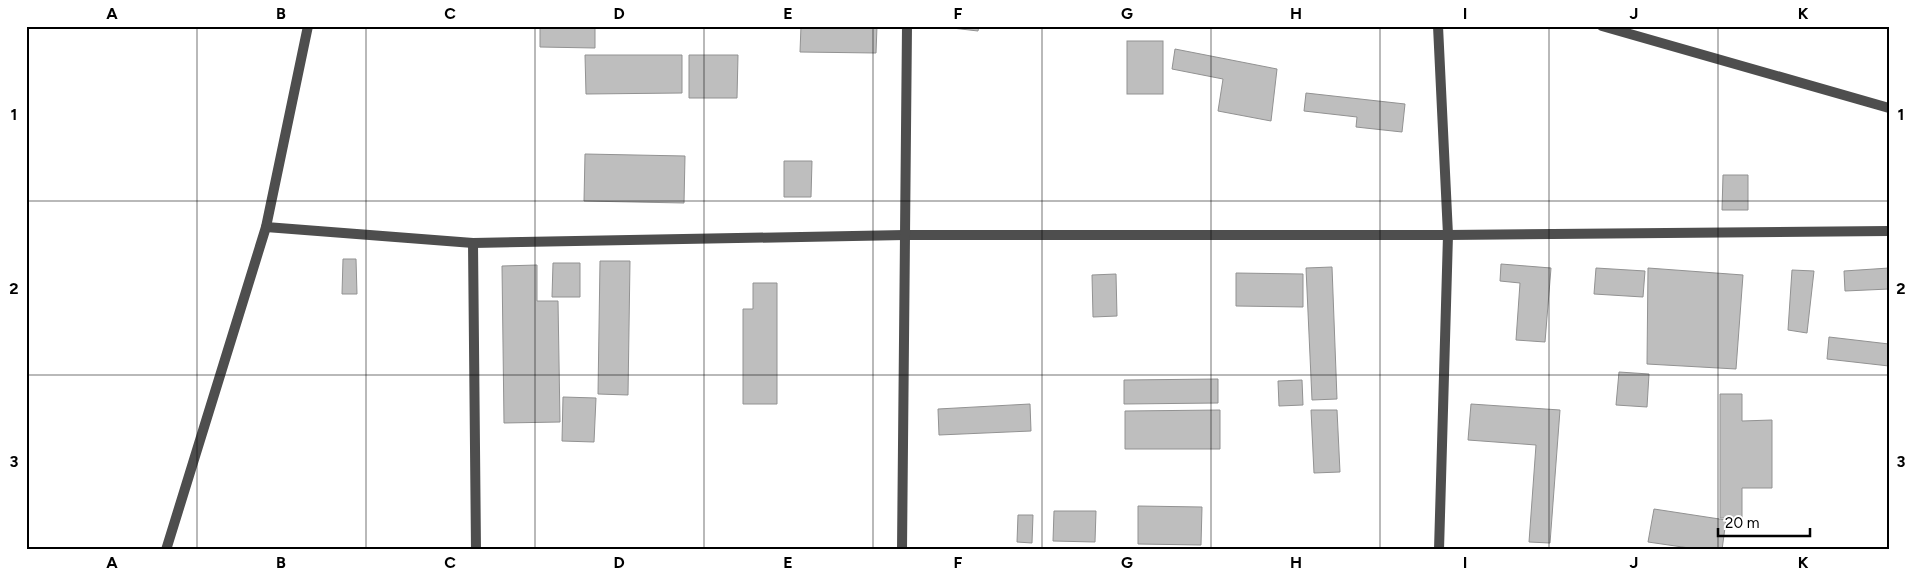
<svg xmlns="http://www.w3.org/2000/svg" width="1915" height="576" viewBox="0 0 1915 576" font-family="Figtree,sans-serif">
<rect width="100%" height="100%" fill="#fff"/>
<g fill="#bebebe" stroke="#929292">
<path d="M540,26H595V48L540,47Z"/>
<path d="M801,26H877L876,53L800,52Z"/>
<path d="M935,26H979L978,31Z"/>
<rect x="1127" y="41" width="36" height="53"/>
<path d="M1175,49L1277,69L1271,121L1218,111L1223,79L1172,69Z"/>
<path d="M585,55H682V93L586,94Z"/>
<path d="M689,55H738L737,98H689Z"/>
<path d="M1306,93L1405,104L1402,132L1356,127L1357,117L1304,111Z"/>
<path d="M585,154L685,156L684,203L584,201Z"/>
<path d="M784,161H812L811,197H784Z"/>
<path d="M1723,175H1748V210H1722Z"/>
<path d="M343,259H356L357,294H342Z"/>
<path d="M600,261H630L628,395L598,394Z"/>
<path d="M553,263H580V297H552Z"/>
<path d="M1501,264L1551,268L1545,342L1516,340L1520,283L1500,281Z"/>
<path d="M537,265V301H558L560,422L504,423L502,266Z"/>
<path d="M1332,267L1337,399L1312,400L1306,268Z"/>
<path d="M1596,268L1645,271L1643,297L1594,294Z"/>
<path d="M1648,268L1743,275L1736,369L1647,364Z"/>
<path d="M1889,268V289L1845,291L1844,271Z"/>
<path d="M1792,270L1814,271L1807,333L1788,330Z"/>
<path d="M1236,273L1303,274V307L1236,306Z"/>
<path d="M1116,274L1117,316L1093,317L1092,275Z"/>
<path d="M753,283H777V404H743V309H753Z"/>
<path d="M1829,337L1889,344V366L1827,359Z"/>
<path d="M1619,372L1649,374L1647,407L1616,405Z"/>
<path d="M1218,379V403L1124,404V380Z"/>
<path d="M1302,380L1303,405L1279,406L1278,381Z"/>
<path d="M1720,394H1742V421L1772,420V488H1742V518H1720Z"/>
<path d="M563,397L596,398L594,442L562,441Z"/>
<path d="M1030,404L1031,431L939,435L938,409Z"/>
<path d="M1471,404L1560,410L1550,543L1529,542L1536,445L1468,440Z"/>
<path d="M1220,410V449H1125V411Z"/>
<path d="M1311,410H1337L1340,472L1314,473Z"/>
<path d="M1138,506L1202,507L1201,545L1138,544Z"/>
<path d="M1654,509L1726,520L1722,550H1703L1648,542Z"/>
<path d="M1054,511H1096L1095,542L1053,541Z"/>
<path d="M1018,515H1033L1032,543L1017,542Z"/>
</g>
<g fill="none" stroke-linecap="round" stroke-linejoin="round">
<g stroke="#4e4e4e" stroke-width="10">
<path d="M1438,26L1448,235L1439,550"/>
<path d="M1602,26L1889,108"/>
<path d="M266,227L473,243L905,235H1448L1889,231"/>
<path d="M473,243L476,550"/>
<path d="M166,550L266,227L308,26"/>
<path d="M902,550L907,26"/>
</g>
</g>
<path fill="none" stroke="#000" stroke-width="1" stroke-opacity="0.55" d="M197,26V550M366,26V550M535,26V550M704,26V550M873,26V550M1042,26V550M1211,26V550M1380,26V550M1549,26V550M1718,26V550M26,201H1889M26,375H1889"/>
<rect width="1915" height="576" fill="none" stroke="#ffffff" stroke-width="55"/>
<path d="M1718 528v8h92v-8" fill="none" stroke="#000000" stroke-width="2.5"/>
<text x="1725" y="528" font-size="15" fill="#000000" stroke="#ffffff" stroke-width="4" paint-order="stroke">20 m</text>
<rect x="28" y="28" width="1860" height="520" fill="none" stroke="#000" stroke-width="2"/>
<g font-size="16" text-anchor="middle" font-weight="bold" fill="#000">
<text x="112" y="19">A</text>
<text x="281" y="19">B</text>
<text x="450" y="19">C</text>
<text x="619" y="19">D</text>
<text x="788" y="19">E</text>
<text x="958" y="19">F</text>
<text x="1127" y="19">G</text>
<text x="1296" y="19">H</text>
<text x="1465" y="19">I</text>
<text x="1634" y="19">J</text>
<text x="1803" y="19">K</text>
<text x="14" y="120">1</text>
<text x="1901" y="120">1</text>
<text x="14" y="294">2</text>
<text x="1901" y="294">2</text>
<text x="14" y="467">3</text>
<text x="1901" y="467">3</text>
<text x="112" y="568">A</text>
<text x="281" y="568">B</text>
<text x="450" y="568">C</text>
<text x="619" y="568">D</text>
<text x="788" y="568">E</text>
<text x="958" y="568">F</text>
<text x="1127" y="568">G</text>
<text x="1296" y="568">H</text>
<text x="1465" y="568">I</text>
<text x="1634" y="568">J</text>
<text x="1803" y="568">K</text>
</g>
</svg>
